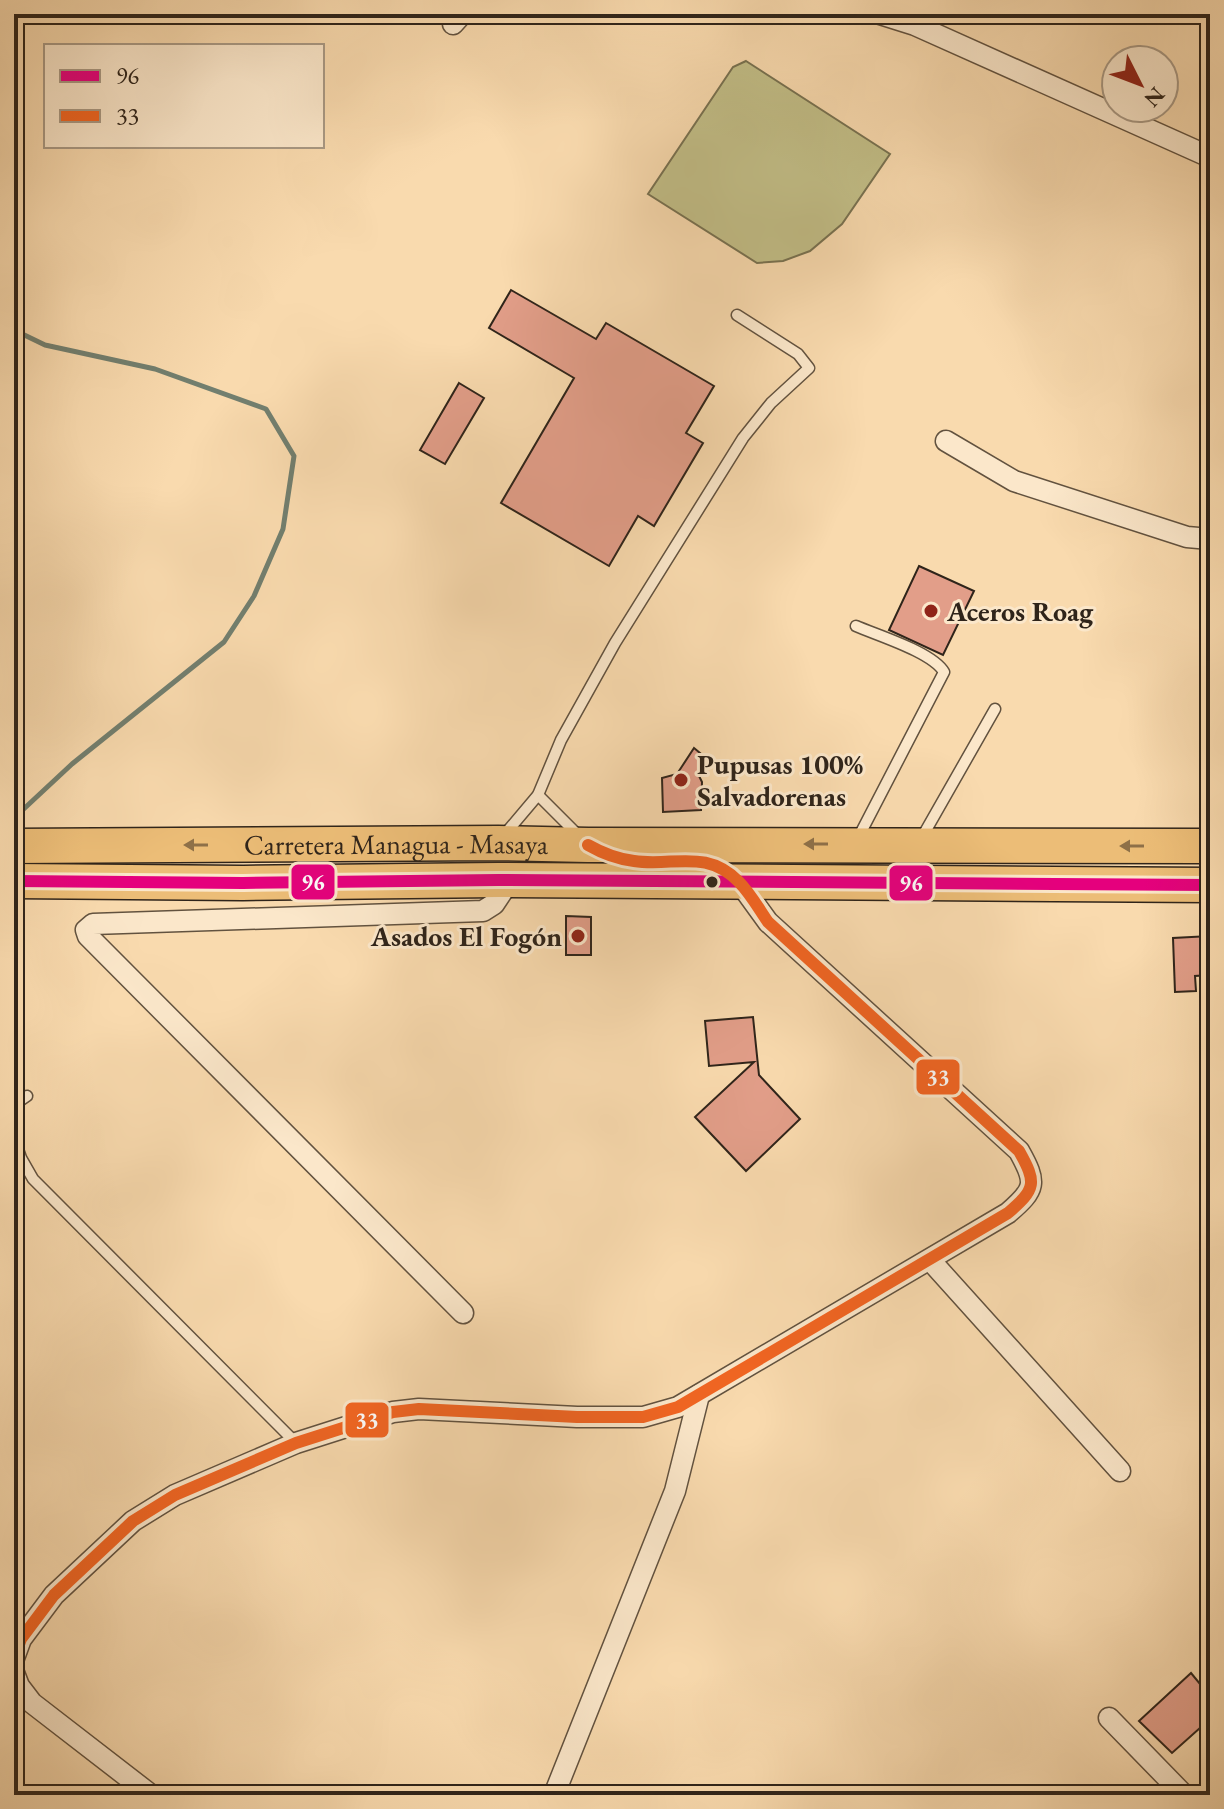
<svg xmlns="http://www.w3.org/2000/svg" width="1224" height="1809" viewBox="0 0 1224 1809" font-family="'EB Garamond',serif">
<rect width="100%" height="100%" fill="#f9daae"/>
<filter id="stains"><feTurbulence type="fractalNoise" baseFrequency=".0025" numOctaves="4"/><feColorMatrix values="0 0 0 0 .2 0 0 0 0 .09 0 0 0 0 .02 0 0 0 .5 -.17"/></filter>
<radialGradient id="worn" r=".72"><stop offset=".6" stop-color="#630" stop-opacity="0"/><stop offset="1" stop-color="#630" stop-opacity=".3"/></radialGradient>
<path fill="#c2be87" stroke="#787150" stroke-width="2" d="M746,61L890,154L842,224L810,251L783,261L757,263L648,194L733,67Z"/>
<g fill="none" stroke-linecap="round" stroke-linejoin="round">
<path stroke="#727f6f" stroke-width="5" d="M14,330L45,345L155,369L266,409L294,456L283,529L254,596L224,642L72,764L14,818"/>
</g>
<g fill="#e29e89" stroke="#2f241a" stroke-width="2">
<path d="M511,290L596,339L606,323L714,386L686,433L703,443L654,526L638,516L609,566L501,503L574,378L489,328Z"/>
<path d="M459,383L484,398L445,464L420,450Z"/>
<path d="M919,566L974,591L943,655L889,630Z"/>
<path d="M694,748L706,758L698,774L702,782L701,810L663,812L662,778L677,774Z"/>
<path d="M566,916L591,917V955H566Z"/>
<path d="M1210,936V975L1195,976L1196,991L1175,992L1173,938Z"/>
<path d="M753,1017L759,1075L800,1119L746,1171L695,1117L754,1062L709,1066L705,1021Z"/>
<path d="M1191,1673L1210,1696V1719L1172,1753L1139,1721Z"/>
</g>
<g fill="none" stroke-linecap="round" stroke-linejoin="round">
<g stroke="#62523f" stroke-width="13">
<g id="lane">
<path d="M856,626C879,636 932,652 944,672L857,840"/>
<path d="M538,795L579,836"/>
<path d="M505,834L538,795L561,740L615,643L743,438L771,403L809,368L798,354L737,315"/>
<path d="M921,839L995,709"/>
<path d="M14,1105L27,1096"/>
<path d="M14,1138L21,1158L33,1179L296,1443"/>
</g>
</g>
<g stroke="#62523f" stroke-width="23">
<g id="street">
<path d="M880,14L915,25L1210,157"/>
<path d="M453,24L462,14"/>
<path d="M946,441L1014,481L1187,537L1210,539"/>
<path d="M930,1260L1120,1471"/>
<path d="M463,1313L88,936L86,930L93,924L483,911L494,904L510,880"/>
<path d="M14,1658L21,1639L54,1595L133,1521L175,1495L296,1443L393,1412L419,1409L577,1417H643L678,1407L1008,1213C1036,1189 1037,1183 1019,1151L768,922L739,882"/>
<path d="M14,1673L19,1686L32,1703L151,1795"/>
<path d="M1109,1718L1184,1795"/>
<path d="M554,1795L675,1491L699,1395"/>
</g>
</g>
<g stroke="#2f241a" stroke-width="37">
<g id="highway">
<path id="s1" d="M14,846L498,843L588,845L1210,846"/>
<path d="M14,881L243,883L498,880L1210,885"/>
</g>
</g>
<use href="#lane" stroke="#fbe7ca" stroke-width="10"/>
<use href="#street" stroke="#fbe7ca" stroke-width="20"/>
<use href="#highway" stroke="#ecbd77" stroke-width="34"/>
<g stroke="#fbe7ca" stroke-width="18">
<path id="bus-1" d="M14,881L243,883L498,880L1210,885"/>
</g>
<g stroke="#fbe7ca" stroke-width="18">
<path id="bus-2" d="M14,1658L21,1639L54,1595L133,1521L175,1495L296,1443L393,1412L419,1409L577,1417H643L678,1407L1008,1213C1036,1189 1037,1183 1019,1151L768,922C759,909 750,893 739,882C706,848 673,867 634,861C617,859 602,853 588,845"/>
</g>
<use href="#bus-1" stroke="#e5007d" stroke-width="12"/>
<use href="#bus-2" stroke="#f26522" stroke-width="12"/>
</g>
<defs><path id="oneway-solid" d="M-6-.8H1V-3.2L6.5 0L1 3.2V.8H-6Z" transform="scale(2)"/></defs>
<g fill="#8e7048">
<use href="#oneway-solid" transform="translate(816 844) rotate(180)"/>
<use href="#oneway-solid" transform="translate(196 845) rotate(180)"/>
<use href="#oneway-solid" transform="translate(1132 846) rotate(-180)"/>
</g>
<g fill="#8f2418" stroke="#fbe7ca" stroke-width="3">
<circle cx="931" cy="611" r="8"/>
<circle cx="681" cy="780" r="8"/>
<circle cx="578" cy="936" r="8"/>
</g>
<circle fill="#2f241a" stroke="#fbe7ca" stroke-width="3" cx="712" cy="882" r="7"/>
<g text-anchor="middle" stroke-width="6" stroke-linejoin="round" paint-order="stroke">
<g font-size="28" font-weight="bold" fill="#2f241a" stroke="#fbe7ca" text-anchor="start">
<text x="947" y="621">Aceros Roag</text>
<text x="697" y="774">Pupusas 100%<tspan x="697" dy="32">Salvadorenas</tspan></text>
<text x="562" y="946" text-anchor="end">Asados El Fogón</text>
</g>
<g font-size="28" fill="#2f241a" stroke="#fbe7ca">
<text dy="10" stroke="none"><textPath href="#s1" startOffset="382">Carretera Managua - Masaya</textPath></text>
</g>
</g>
<g stroke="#fbe7ca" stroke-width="3">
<rect x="290" y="863" width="46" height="38" rx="8" fill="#e5007d"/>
<rect x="888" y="864" width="46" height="38" rx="8" fill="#e5007d"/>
<rect x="915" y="1058" width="46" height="38" rx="8" fill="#f26522"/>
<rect x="344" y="1401" width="46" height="38" rx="8" fill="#f26522"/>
</g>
<g font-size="22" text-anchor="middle" font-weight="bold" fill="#fff">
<text x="313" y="890">96</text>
<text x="911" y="891">96</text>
<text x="938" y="1085">33</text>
<text x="367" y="1428">33</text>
</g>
<rect width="1224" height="1809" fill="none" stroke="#f9daae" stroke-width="48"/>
<rect x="16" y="16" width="1192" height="1777" fill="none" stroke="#2f241a" stroke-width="4"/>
<rect x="24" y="24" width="1176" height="1761" fill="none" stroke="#2f241a" stroke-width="2"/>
<rect x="44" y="44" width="280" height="104" fill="#fbe7ca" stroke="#a99984" stroke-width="2"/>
<rect x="60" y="70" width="40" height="12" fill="#e5007d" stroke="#a99984" stroke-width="2"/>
<text x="116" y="84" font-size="24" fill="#2f241a">96</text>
<rect x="60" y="110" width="40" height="12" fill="#f26522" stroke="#a99984" stroke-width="2"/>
<text x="116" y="124" font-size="24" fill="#2f241a">33</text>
<g transform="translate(1140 84) rotate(132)"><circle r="38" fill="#fbe7ca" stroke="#a99984" stroke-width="2"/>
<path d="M0-6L14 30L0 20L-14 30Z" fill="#8f2418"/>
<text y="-12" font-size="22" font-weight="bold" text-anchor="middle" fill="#2f241a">N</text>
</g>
<rect width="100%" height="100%" filter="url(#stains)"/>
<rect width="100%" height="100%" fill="url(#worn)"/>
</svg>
